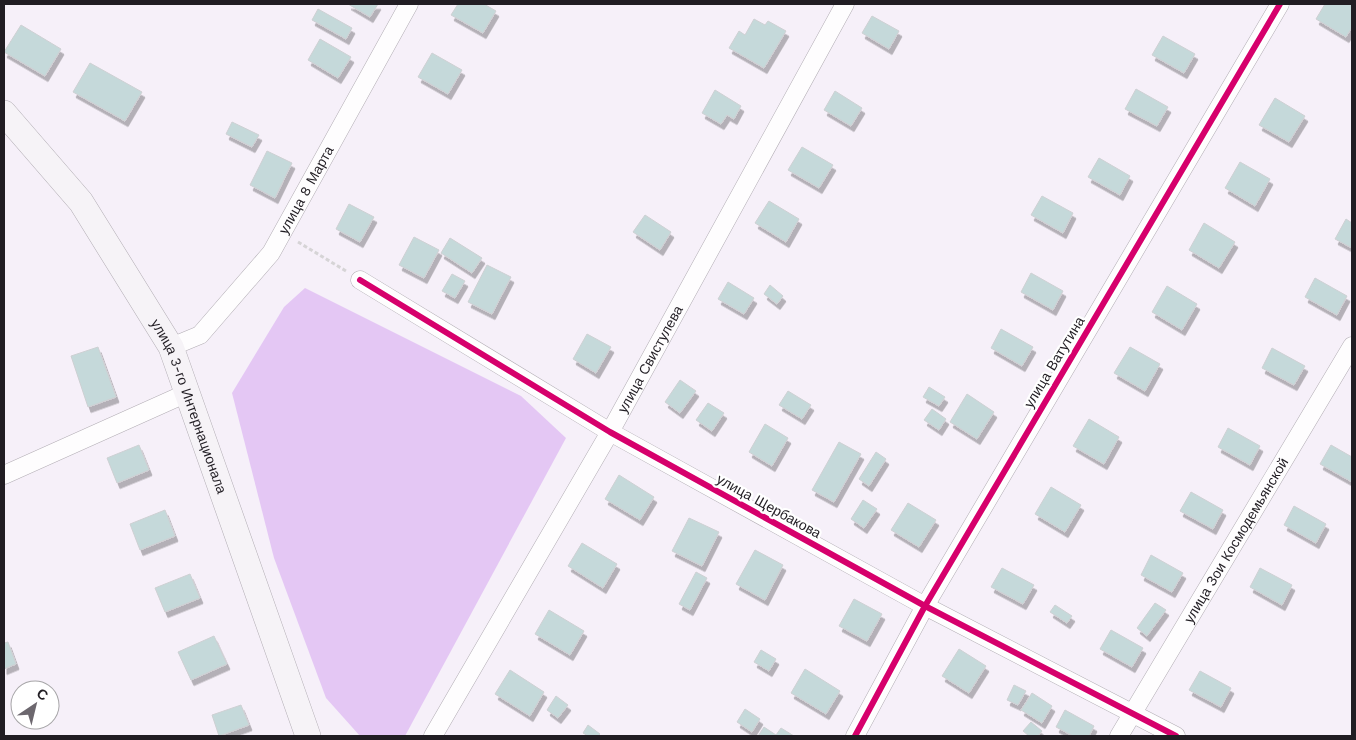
<svg xmlns="http://www.w3.org/2000/svg" width="1356" height="740" viewBox="0 0 1356 740" font-family="'Work Sans',sans-serif">
<defs>
<filter id="shadow"><feDropShadow dx="3" dy="5.5" stdDeviation="0" flood-color="#0004"/></filter>
</defs>
<rect width="100%" height="100%" fill="#f6f0f9"/>
<path fill="#e4c7f4" d="M305,288L521,396L566,438L405,736H360L326,698L274,558L232,393L284,307Z"/>
<g fill="#c5d9da" stroke="#ced0d3" filter="url(#shadow)">
<path d="M348,4H378L370,17Z"/>
<path d="M458,4H484L496,11L483,33L451,15Z"/>
<path d="M1325,4H1352V27L1346,37L1316,19Z"/>
<path d="M318,9L352,28L346,39L312,20Z"/>
<path d="M872,16L899,31L889,49L862,33Z"/>
<path d="M754,19L765,25L768,21L786,31L764,68L729,48L739,31L745,35Z"/>
<path d="M21,25L61,49L45,76L4,52Z"/>
<path d="M1163,36L1195,54L1184,73L1152,55Z"/>
<path d="M320,39L351,57L338,78L308,60Z"/>
<path d="M432,53L462,70L448,94L418,77Z"/>
<path d="M90,63L142,92L125,121L73,92Z"/>
<path d="M1136,89L1168,107L1157,126L1125,109Z"/>
<path d="M715,90L741,106L734,119L727,115L721,124L702,113Z"/>
<path d="M835,91L862,108L851,126L824,110Z"/>
<path d="M1275,98L1305,116L1289,142L1259,125Z"/>
<path d="M232,122L259,135L252,147L226,134Z"/>
<path d="M802,147L833,165L819,188L788,170Z"/>
<path d="M267,151L292,163L275,198L250,185Z"/>
<path d="M1099,158L1130,176L1120,195L1088,177Z"/>
<path d="M1240,162L1270,179L1255,206L1225,188Z"/>
<path d="M1042,196L1073,213L1063,233L1031,215Z"/>
<path d="M769,201L799,219L786,242L755,223Z"/>
<path d="M349,204L374,217L360,242L336,229Z"/>
<path d="M645,215L671,232L660,250L633,232Z"/>
<path d="M1346,219L1352,223V248L1335,239Z"/>
<path d="M1204,223L1235,242L1219,268L1189,250Z"/>
<path d="M414,237L439,250L424,278L399,265Z"/>
<path d="M450,238L482,258L472,273L441,253Z"/>
<path d="M487,265L511,277L492,314L468,302Z"/>
<path d="M1031,273L1063,291L1053,310L1021,292Z"/>
<path d="M452,274L465,281L455,298L442,291Z"/>
<path d="M1315,278L1347,296L1337,315L1305,297Z"/>
<path d="M728,282L754,298L744,314L718,299Z"/>
<path d="M770,285L783,296L777,304L764,294Z"/>
<path d="M1167,286L1197,304L1182,330L1152,312Z"/>
<path d="M1001,329L1033,347L1022,366L991,348Z"/>
<path d="M587,334L611,347L596,373L573,359Z"/>
<path d="M98,347L116,397L88,407L71,356Z"/>
<path d="M1130,347L1160,364L1145,391L1114,373Z"/>
<path d="M1272,348L1305,366L1294,385L1262,368Z"/>
<path d="M680,380L696,391L680,413L665,402Z"/>
<path d="M929,387L945,397L939,406L923,397Z"/>
<path d="M788,391L811,405L802,419L779,405Z"/>
<path d="M967,394L994,412L977,439L950,422Z"/>
<path d="M708,403L724,413L712,431L696,420Z"/>
<path d="M932,409L946,419L939,430L924,420Z"/>
<path d="M1089,419L1119,437L1104,464L1073,446Z"/>
<path d="M765,424L788,438L772,466L749,452Z"/>
<path d="M1228,428L1260,446L1250,465L1218,447Z"/>
<path d="M839,442L861,454L834,502L812,490Z"/>
<path d="M139,445L149,470L117,483L107,458Z"/>
<path d="M1331,445L1352,457V482L1320,464Z"/>
<path d="M876,452L886,459L869,486L859,479Z"/>
<path d="M619,475L654,497L640,520L605,499Z"/>
<path d="M1051,487L1081,505L1065,532L1035,514Z"/>
<path d="M1191,492L1223,510L1213,529L1180,511Z"/>
<path d="M863,500L877,509L864,528L851,519Z"/>
<path d="M908,503L936,520L919,547L891,530Z"/>
<path d="M1294,506L1326,524L1316,543L1284,525Z"/>
<path d="M165,510L175,536L140,550L130,524Z"/>
<path d="M689,518L719,532L702,566L672,551Z"/>
<path d="M582,543L617,564L603,588L568,566Z"/>
<path d="M755,550L783,565L765,600L736,584Z"/>
<path d="M1151,555L1183,573L1172,592L1141,575Z"/>
<path d="M1002,568L1034,585L1023,604L991,587Z"/>
<path d="M1260,568L1292,585L1282,605L1250,587Z"/>
<path d="M696,572L707,578L690,610L679,604Z"/>
<path d="M190,574L200,598L165,612L155,588Z"/>
<path d="M854,599L882,614L867,641L839,626Z"/>
<path d="M1155,603L1166,610L1147,636L1137,628Z"/>
<path d="M1055,605L1072,616L1067,623L1050,612Z"/>
<path d="M549,610L584,631L570,655L535,634Z"/>
<path d="M1111,630L1143,648L1132,667L1100,649Z"/>
<path d="M214,636L227,664L191,680L178,652Z"/>
<path d="M8,642L16,664L4,669V643Z"/>
<path d="M959,649L986,666L969,693L942,676Z"/>
<path d="M761,650L776,659L769,671L754,662Z"/>
<path d="M805,669L840,691L826,714L791,693Z"/>
<path d="M510,670L544,692L530,716L495,694Z"/>
<path d="M1200,671L1231,688L1221,707L1189,690Z"/>
<path d="M1014,685L1026,691L1018,705L1007,700Z"/>
<path d="M1032,693L1052,706L1042,723L1021,710Z"/>
<path d="M556,696L568,705L558,718L547,710Z"/>
<path d="M241,705L249,725L219,736L212,715Z"/>
<path d="M745,709L760,719L752,732L737,722Z"/>
<path d="M1065,710L1094,726L1089,736H1073L1056,727Z"/>
<path d="M1031,722L1042,731L1038,736H1029L1023,731Z"/>
<path d="M588,725L600,734L598,736H588L583,733Z"/>
<path d="M764,727L776,735L781,728L794,736H758Z"/>
</g>
<g fill="none" stroke-linecap="round" stroke-linejoin="round">
<g stroke="#b2adb4" stroke-width="19">
<g id="street">
<path d="M360,280L610,432L925,606L1176,736"/>
<path id="s1" d="M171,347L200,335L271,253L409,4"/>
<path d="M4,475L187,393"/>
<path id="s2" d="M433,736L610,432L845,4"/>
<path d="M855,736L925,606L1280,4"/>
<path id="s3" d="M1119,736L1352,346"/>
</g>
</g>
<g stroke="#b2adb4" stroke-width="26">
<g id="secondary">
<path id="s4" d="M4,113L81,202L171,347L308,736"/>
</g>
</g>
<path stroke="#d6d4d6" stroke-width="3" stroke-dasharray="4 2.5" stroke-linecap="butt" d="M298,242L346,271"/>
<use href="#street" stroke="#fefdfe" stroke-width="18"/>
<use href="#secondary" stroke="#f6f3f7" stroke-width="25"/>
<g stroke="#fff" stroke-width="9">
<g id="cycleway">
<path d="M360,280L610,432L925,606L1176,736"/>
<path d="M855,736L925,606L1280,4"/>
</g>
</g>
<use href="#cycleway" stroke="#d6006c" stroke-width="6"/>
</g>
<g text-anchor="middle" stroke-width="4.5" stroke-linejoin="round" paint-order="stroke">
<g font-size="14" fill="#211d23" stroke="#fff">
<text dy="5" stroke="none"><textPath href="#s1" startOffset="212">улица 8 Марта</textPath></text>
<text dy="5" stroke="none"><textPath href="#s2" startOffset="435">улица Свистулева</textPath></text>
<text transform="translate(1054 362) rotate(-59)" y="5">улица Ватутина</text>
<text dy="5" stroke="none"><textPath href="#s4" startOffset="350">улица 3-го Интернационала</textPath></text>
<text transform="translate(769 506) rotate(29)" y="5">улица Щербакова</text>
<text dy="5" stroke="none"><textPath href="#s3" startOffset="228">улица Зои Космодемьянской</textPath></text>
</g>
</g>
<rect width="1356" height="740" fill="none" stroke="#211d23" stroke-width="10"/>
<g transform="translate(35 705) rotate(35)"><circle r="24" fill="#ffffff" stroke="#a6a5a7"/>
<path d="M0-4L9 19L0 12L-9 19Z" fill="#6c676e"/>
<text y="-8" font-size="14" font-weight="bold" text-anchor="middle" fill="#211d23">С</text>
</g>
</svg>
